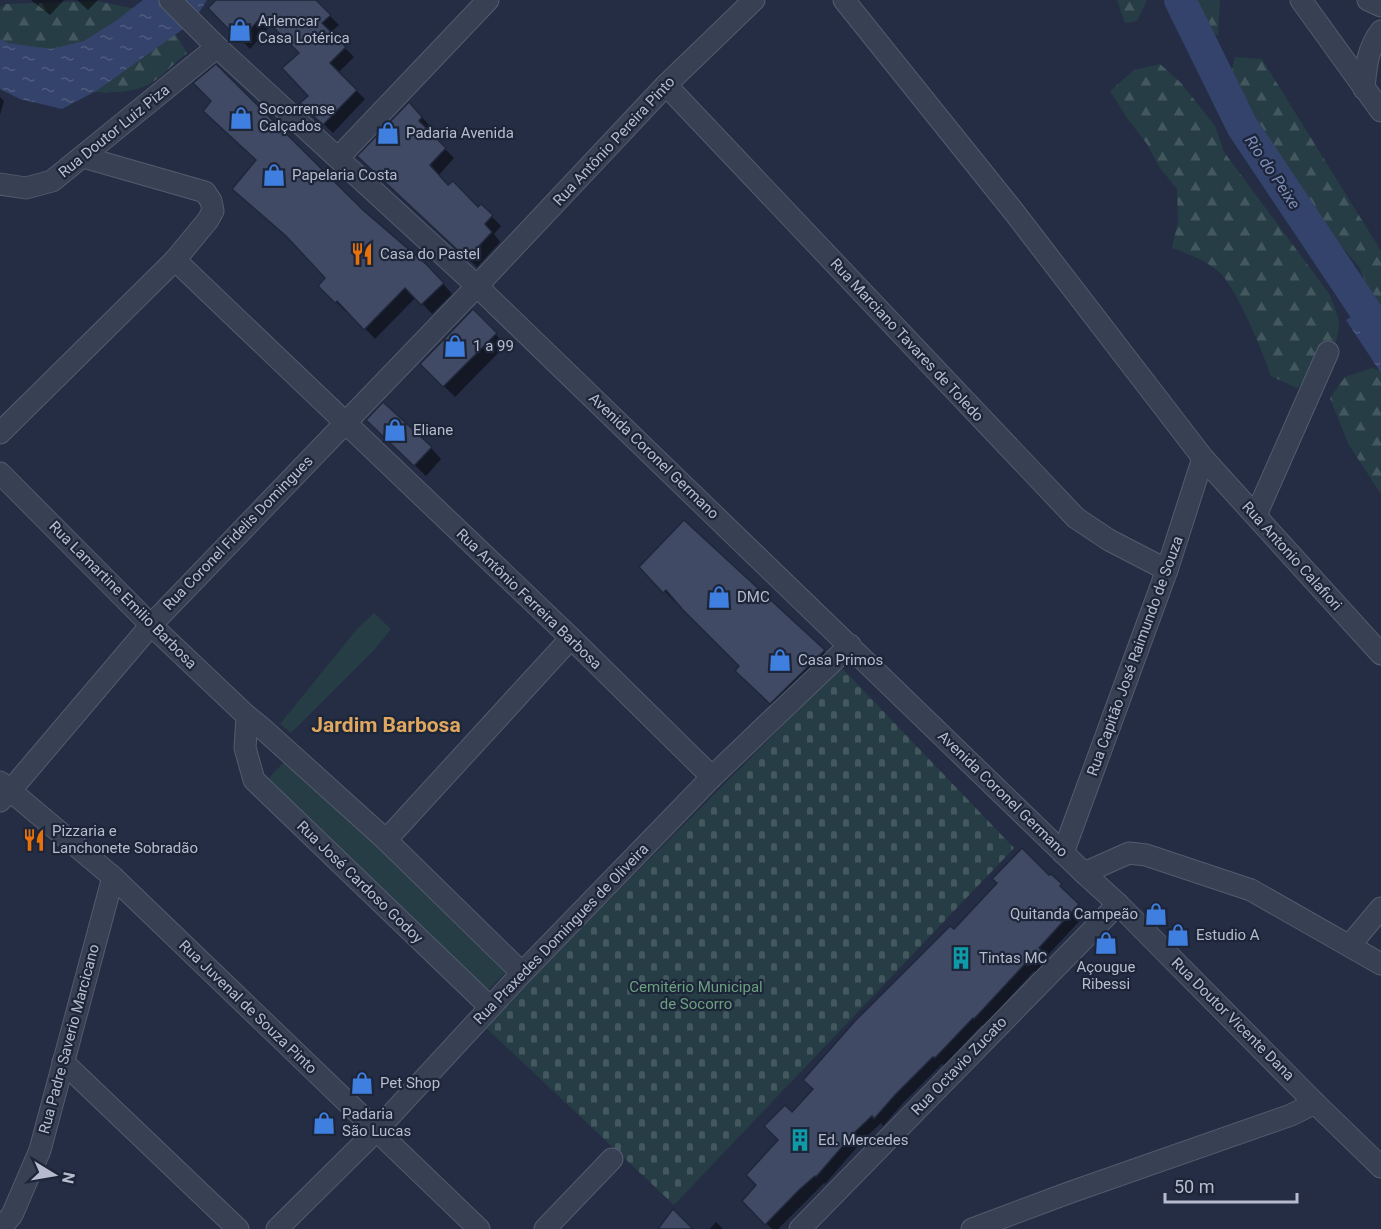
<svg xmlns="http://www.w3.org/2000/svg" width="1381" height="1229" viewBox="0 0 1381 1229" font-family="Roboto,sans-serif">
<defs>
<pattern id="forest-firs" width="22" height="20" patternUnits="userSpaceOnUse" patternTransform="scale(1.5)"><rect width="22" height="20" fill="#263d45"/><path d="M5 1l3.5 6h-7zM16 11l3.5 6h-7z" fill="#43575f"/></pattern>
<pattern id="cemetery-stones" width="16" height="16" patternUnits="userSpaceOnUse" patternTransform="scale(1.5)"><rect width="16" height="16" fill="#263d45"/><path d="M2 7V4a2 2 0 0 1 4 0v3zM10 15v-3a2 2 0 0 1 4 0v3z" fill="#43575f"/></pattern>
<pattern id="water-ripples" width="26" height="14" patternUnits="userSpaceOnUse" patternTransform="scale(1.5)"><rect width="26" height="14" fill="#34436b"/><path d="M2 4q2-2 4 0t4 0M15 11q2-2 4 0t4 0" fill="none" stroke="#4f5c7f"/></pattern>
</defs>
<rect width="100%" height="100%" fill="#242d44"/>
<g fill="url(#forest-firs)">
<path d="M1117,0H1147L1137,21L1125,23Z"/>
<path d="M1174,0H1220L1218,35L1190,30Z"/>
<path d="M96,1L151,12L172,28L187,53C175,62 164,75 151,83C116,104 37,85 0,72V7L6,4Z"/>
<path d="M1235,57L1262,59L1381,251V310L1371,295L1359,267L1270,160L1271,157L1250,138L1237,114L1228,87Z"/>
<path d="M1160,64L1181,83L1215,126L1224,152L1330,295C1332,303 1338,314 1339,322C1339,352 1317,371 1297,388L1271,376C1263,352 1236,286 1218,271C1204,260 1189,254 1172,248L1178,221L1177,189L1160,168L1147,144L1127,118L1110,91L1134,70Z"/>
<path d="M1372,368L1381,371V494L1349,445L1330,398L1345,377Z"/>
</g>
<path fill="url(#cemetery-stones)" d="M841,667L1014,848L674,1205L484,1026Z"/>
<g fill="#263d45">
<path d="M374,613L391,629L375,649L291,733L280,724L357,629Z"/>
<path d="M287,759L508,970L485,993L267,780Z"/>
</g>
<g fill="url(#water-ripples)">
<path d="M143,0H207L193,22L96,91L62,109L20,99L0,89V39L8,43L51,49L84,41L117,20Z"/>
<path d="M1375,302L1381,311V373L1346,320Z"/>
</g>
<g fill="#0007">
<path d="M31,0H64L50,15Z"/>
<path d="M77,0H98L88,10Z"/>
<path d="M218,0H314L339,25L330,33L354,57L338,73L365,99L333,133L302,103L310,96L301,54L272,24L250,49L211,8Z"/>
<path d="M0,97L4,101L0,115Z"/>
<path d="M418,113L431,127L427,131L454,158L438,176L449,187L478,209L481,206L501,226L494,234L500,242L477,267L369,165Z"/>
<path d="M234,189L362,211L439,279L452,294L432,314L416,297L375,339L348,310L346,312L320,286L327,278L294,242Z"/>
<path d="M473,311L506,345L455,397L422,364Z"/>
<path d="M368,420L431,448L441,459L426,476Z"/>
<path d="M684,522L835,662L781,714L737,671L741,666L677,600L675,602L641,567Z"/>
<path d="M1049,878L1060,885L1086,914L1046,957L1049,960L1037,973L1034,971L984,1026L982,1025L944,1065L942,1064L903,1103L883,1126L881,1123L863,1140L825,1184L824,1183L778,1229H772L744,1201L758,1185L792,1114L954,931Z"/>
<path d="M716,1222L723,1229H710Z"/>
</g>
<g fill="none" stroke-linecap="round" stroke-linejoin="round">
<path stroke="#34436b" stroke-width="32" d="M1180,0L1242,126L1381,334"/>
</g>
<g fill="#404a64" stroke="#1f273b" stroke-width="1.5">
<path d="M216,0H316L331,15L322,23L346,47L330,63L357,90L323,125L300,103L308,96L282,68L299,53L262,16L240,41L208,8Z"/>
<path d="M216,64L363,210L427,265L444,283L421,305L405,288L364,330L337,301L335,303L318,286L325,278L286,236L232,189L256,160L203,111L211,101L193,83Z"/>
<path d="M409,102L422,117L419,121L446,148L430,165L448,185L453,181L478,207L481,204L493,215L485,224L492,232L467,259L357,156Z"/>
<path d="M473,309L497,333L443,387L420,364Z"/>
<path d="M383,402L432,447L414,466L366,420Z"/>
<path d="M684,520L825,650L770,704L735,671L739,666L683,610L666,590L663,593L639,567Z"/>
<path d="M1022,848L1049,875L1051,874L1062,884L1060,886L1079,904L1039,948L1042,951L1028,966L1025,964L974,1019L973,1018L935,1058L933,1057L895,1095L874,1119L872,1116L855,1132L816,1177L815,1176L799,1190L765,1225L742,1201L756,1185L746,1175L778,1140L764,1126L785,1105L792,1112L813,1089L803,1080L855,1021L950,926L954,929L997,883L992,879Z"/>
<path d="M673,1209L693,1229H658Z"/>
</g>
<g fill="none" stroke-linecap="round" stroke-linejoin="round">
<g stroke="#545b6e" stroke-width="23">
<g id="minor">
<path d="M170,0L217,47L477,286L1084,873L1118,904L1315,1103L1381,1167"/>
<path d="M844,0L1014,212L1203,458L1381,654"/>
<path d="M1301,0L1381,111"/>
<path d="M1368,0L1381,6"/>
<path d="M666,85L1076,518L1109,540L1167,570"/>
<path d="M1364,89C1366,67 1367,49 1381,31"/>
<path d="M338,158L488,0"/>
<path d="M0,184L26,188L52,181L217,47"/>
<path d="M175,260L571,638L712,777"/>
<path d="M0,433L175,260L208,220L213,211L211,201L205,192L83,157"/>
<path d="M0,473L151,625L247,716L262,728L386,840L522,973"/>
<path d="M1256,515L1328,352"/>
<path d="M247,716L245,748L254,780L490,1007"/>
<path d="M0,782L113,877L479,1229"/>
<path d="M0,801L10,791L151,625L477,286L666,85L754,0"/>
<path d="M386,840L571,638"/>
<path d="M1063,853L1167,570L1203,458"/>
<path d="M1084,873L1129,853L1146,855L1251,890L1381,964"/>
<path d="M1350,945L1381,908"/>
<path d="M63,1062L238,1229"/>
<path d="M0,1229L12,1215L40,1150L113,877"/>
<path d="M277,1229L377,1130L522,973L712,777L850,645"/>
<path d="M545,1229L612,1159"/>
<path d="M800,1229L1118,904"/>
<path d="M972,1229L1071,1192L1291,1115L1315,1103"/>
</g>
</g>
<use href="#minor" stroke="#384053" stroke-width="21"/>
</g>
<defs>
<g id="shop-bare" transform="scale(1.8)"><path d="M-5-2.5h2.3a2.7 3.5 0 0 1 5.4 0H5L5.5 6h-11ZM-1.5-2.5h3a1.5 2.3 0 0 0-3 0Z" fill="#3f7fe0" stroke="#1d2539" stroke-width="2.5" paint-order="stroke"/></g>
<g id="restaurant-bare" transform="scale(1.8)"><path d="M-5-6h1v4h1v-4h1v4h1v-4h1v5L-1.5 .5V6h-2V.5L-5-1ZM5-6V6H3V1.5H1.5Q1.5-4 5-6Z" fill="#e8710a" stroke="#1d2539" stroke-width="2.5" paint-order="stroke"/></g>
<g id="building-bare" transform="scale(1.8)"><path d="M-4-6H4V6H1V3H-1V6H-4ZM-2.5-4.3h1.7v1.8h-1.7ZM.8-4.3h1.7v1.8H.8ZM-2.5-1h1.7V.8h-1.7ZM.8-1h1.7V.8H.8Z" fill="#0f9aa8" stroke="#1d2539" stroke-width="2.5" paint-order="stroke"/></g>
</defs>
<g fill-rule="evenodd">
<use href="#shop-bare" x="240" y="30"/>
<use href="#shop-bare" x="241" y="118"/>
<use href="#shop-bare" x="388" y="133"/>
<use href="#shop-bare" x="274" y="175"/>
<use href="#restaurant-bare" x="362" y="254"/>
<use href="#shop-bare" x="455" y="346"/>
<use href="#shop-bare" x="395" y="430"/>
<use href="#shop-bare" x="719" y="597"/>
<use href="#shop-bare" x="780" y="660"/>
<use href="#restaurant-bare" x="34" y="840"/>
<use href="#shop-bare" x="1156" y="914"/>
<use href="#shop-bare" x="1178" y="935"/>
<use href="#shop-bare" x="1106" y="943"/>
<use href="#building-bare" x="961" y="958"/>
<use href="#shop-bare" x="362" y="1083"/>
<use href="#shop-bare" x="324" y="1123"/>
<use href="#building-bare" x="800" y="1140"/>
</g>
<g text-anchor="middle" stroke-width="4.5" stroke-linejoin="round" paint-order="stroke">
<g font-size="15" fill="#b6bccd" stroke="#1d2539" text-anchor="start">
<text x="258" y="26">Arlemcar<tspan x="258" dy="17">Casa Lotérica</tspan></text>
<text x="259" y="114">Socorrense<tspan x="259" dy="17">Calçados</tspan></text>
<text x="406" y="138">Padaria Avenida</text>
<text x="292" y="180">Papelaria Costa</text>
<text x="380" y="259">Casa do Pastel</text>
<text x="473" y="351">1 a 99</text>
<text x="413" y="435">Eliane</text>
<text x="737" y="602">DMC</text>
<text x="798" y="665">Casa Primos</text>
<text x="52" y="836">Pizzaria e<tspan x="52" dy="17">Lanchonete Sobradão</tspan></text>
<text x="1138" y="919" text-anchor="end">Quitanda Campeão</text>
<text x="1196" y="940">Estudio A</text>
<text x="979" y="963">Tintas MC</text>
<text x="1106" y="972" text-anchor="middle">Açougue<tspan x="1106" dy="17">Ribessi</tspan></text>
<text x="380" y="1088">Pet Shop</text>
<text x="342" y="1119">Padaria<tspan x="342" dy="17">São Lucas</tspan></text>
<text x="818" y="1145">Ed. Mercedes</text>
</g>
<g font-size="15" fill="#b6bccd" stroke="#1d2539">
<text transform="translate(114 131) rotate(-39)" y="5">Rua Doutor Luiz Piza</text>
<text transform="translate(614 141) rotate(-47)" y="5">Rua Antônio Pereira Pinto</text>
<text transform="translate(907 340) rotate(47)" y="5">Rua Marciano Tavares de Toledo</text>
<text transform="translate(654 456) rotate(44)" y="5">Avenida Coronel Germano</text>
<text transform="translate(238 533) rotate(-46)" y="5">Rua Coronel Fidelis Domingues</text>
<text transform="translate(1292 556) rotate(48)" y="5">Rua Antonio Calafiori</text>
<text transform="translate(123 595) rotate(45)" y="5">Rua Lamartine Emilio Barbosa</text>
<text transform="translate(529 599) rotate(44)" y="5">Rua Antônio Ferreira Barbosa</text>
<text transform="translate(1135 656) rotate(-70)" y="5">Rua Capitão José Raimundo de Souza</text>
<text transform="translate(1003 794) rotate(44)" y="5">Avenida Coronel Germano</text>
<text transform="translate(360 882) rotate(44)" y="5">Rua José Cardoso Godoy</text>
<text transform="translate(561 934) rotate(-46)" y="5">Rua Praxedes Domingues de Oliveira</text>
<text transform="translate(248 1007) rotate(44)" y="5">Rua Juvenal de Souza Pinto</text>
<text transform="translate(1233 1019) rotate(45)" y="5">Rua Doutor Vicente Dana</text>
<text transform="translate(69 1039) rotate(-75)" y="5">Rua Padre Saverio Marcicano</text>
<text transform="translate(959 1066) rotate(-46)" y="5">Rua Octavio Zucato</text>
</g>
<g font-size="15" fill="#6aa07e" stroke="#1d2539">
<text x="696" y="992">Cemitério Municipal<tspan x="696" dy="17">de Socorro</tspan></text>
</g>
<g font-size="16" font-style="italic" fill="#7b8cb7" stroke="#1d2539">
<text transform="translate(1273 172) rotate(56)" y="6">Rio do Peixe</text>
</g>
<g font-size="21" font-weight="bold" fill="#e0a85e" stroke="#1d2539">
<text x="386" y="732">Jardim Barbosa</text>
</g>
</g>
<g transform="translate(54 1175) rotate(101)" stroke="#1d2539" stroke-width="4.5" paint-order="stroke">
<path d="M0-4.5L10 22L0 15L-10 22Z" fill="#b6bccd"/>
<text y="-9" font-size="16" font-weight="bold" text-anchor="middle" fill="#b6bccd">N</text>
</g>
<path d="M1165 1193v9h132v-9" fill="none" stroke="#b6bccd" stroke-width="3"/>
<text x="1174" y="1193" font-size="18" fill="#b6bccd" stroke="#1d2539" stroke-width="4.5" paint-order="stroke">50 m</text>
</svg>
